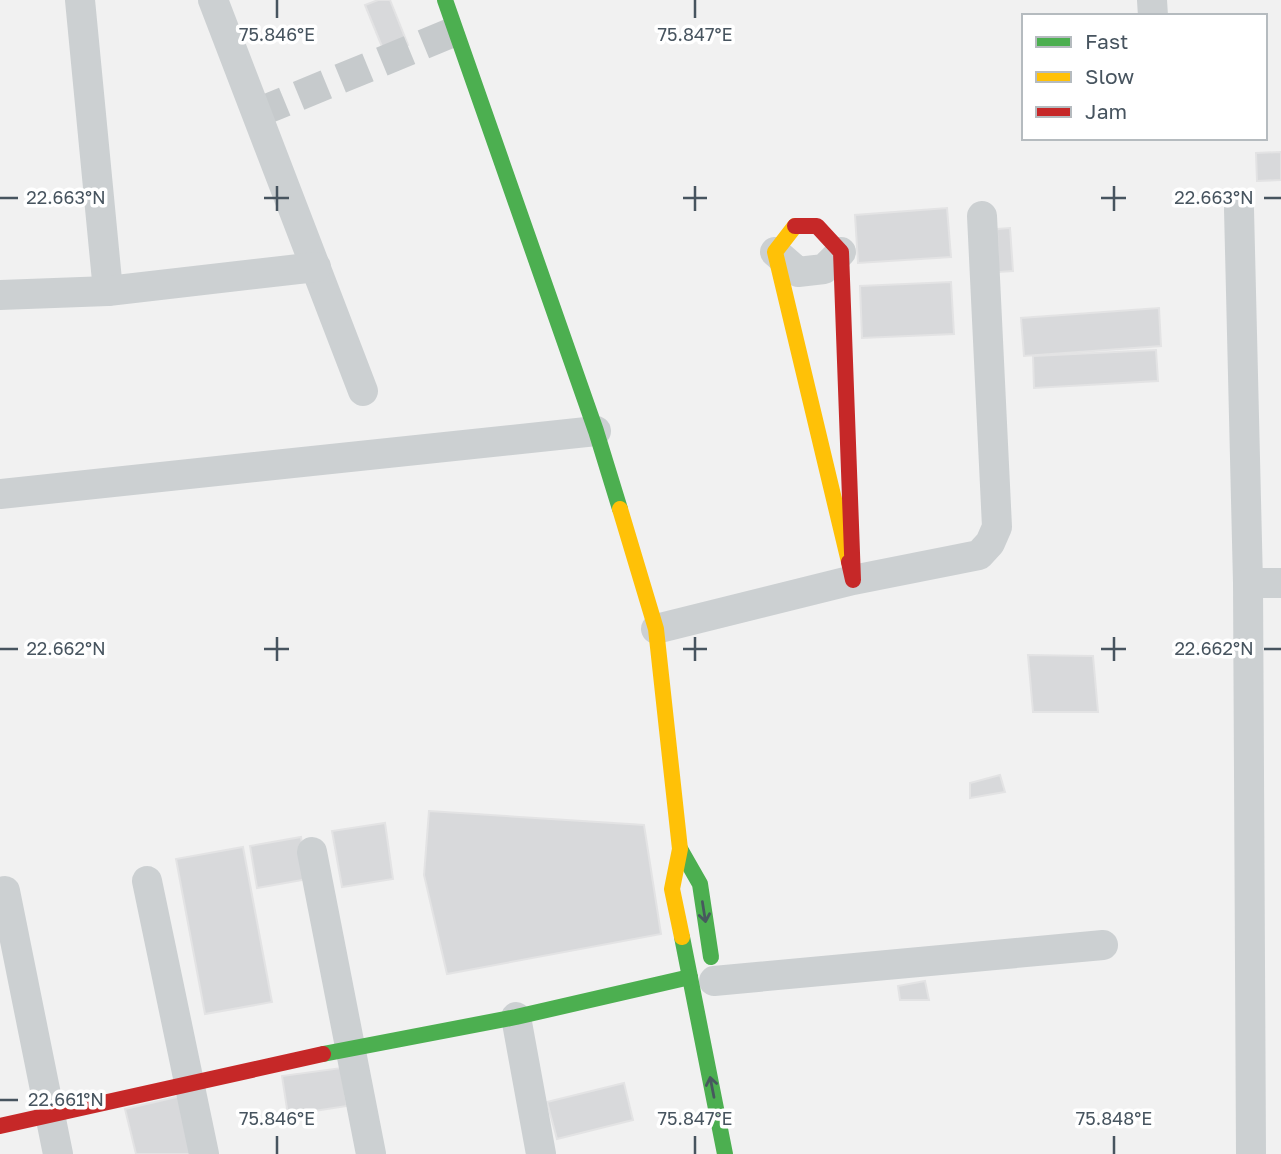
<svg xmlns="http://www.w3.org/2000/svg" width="1281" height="1154" viewBox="0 0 1281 1154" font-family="'Golos Text',sans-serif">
<rect width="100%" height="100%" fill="#f1f1f1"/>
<g fill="#d8d9db" stroke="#e3e3e4" stroke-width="2">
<path d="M378,0H390L408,45L385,54L365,5Z"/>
<path d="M1281,152V180L1257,181L1256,153Z"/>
<path d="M947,208L951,257L858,263L855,215Z"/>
<path d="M1010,228L1013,271L998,272L997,229Z"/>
<path d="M951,282L954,334L862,338L860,286Z"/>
<path d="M1159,308L1161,346L1024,356L1021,318Z"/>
<path d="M1156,350L1158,381L1034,388L1033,356Z"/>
<path d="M1028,655L1093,656L1098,712H1033Z"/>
<path d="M1000,775L1005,792L970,798V783Z"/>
<path d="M429,811L644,825L661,934L447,974L424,875Z"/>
<path d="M385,823L393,879L342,887L332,831Z"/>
<path d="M301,837L308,879L257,888L250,846Z"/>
<path d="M243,847L272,1002L205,1014L176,859Z"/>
<path d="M925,981L929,1000H900L898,986Z"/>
<path d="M341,1068L347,1106L288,1115L282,1076Z"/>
<path d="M624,1083L633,1120L557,1139L547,1102Z"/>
<path d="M185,1095L199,1154H136L125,1109Z"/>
</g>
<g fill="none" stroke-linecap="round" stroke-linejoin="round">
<path stroke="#c6cacc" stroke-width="30" stroke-dasharray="30 15" stroke-linecap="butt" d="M257,113L456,31"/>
<g stroke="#ccd0d2" stroke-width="30">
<path d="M80,0L108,291"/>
<path d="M213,0L363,391"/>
<path d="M1152,0L1153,16"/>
<path d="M1239,209L1248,583"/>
<path d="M775,252L798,272L824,269L841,252"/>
<path d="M0,295L108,291L316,267"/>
<path d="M0,494L596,431"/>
<path d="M656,629L853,580L979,555L990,543L997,527L982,216"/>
<path d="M312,852L371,1154"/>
<path d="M147,881L204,1154"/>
<path d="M5,891L58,1154"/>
<path d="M714,981L1103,945"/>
<path d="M516,1017L541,1154"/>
<path d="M1251,1154L1248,583H1281"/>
</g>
<g stroke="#4caf50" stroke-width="16">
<path d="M445,0L596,431L620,509"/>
<path d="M680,849L700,884L711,957"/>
<path d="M682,937L725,1154"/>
<path d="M323,1054L516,1017L690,977"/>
</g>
<g stroke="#ffc107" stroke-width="16">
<path d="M795,226L775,252L849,562"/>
<path d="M620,509L656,629L680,849L672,889L682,937"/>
</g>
<g stroke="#c62828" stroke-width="16">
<path d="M795,226H817L841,252L853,580L849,562"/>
<path d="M0,1126L323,1054"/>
</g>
</g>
<defs><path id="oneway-shaft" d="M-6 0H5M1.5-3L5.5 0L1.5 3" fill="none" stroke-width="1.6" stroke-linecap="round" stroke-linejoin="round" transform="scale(1.75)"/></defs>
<g stroke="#47595e">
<use href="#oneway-shaft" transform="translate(704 912) rotate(81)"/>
<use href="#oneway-shaft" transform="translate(712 1087) rotate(-101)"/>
</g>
<path fill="none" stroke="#47545f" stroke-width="2.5" d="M277,0V18M695,0V18M277,186V211M695,186V211M1114,186V211M0,198H18M264,198H289M683,198H707M1101,198H1126M1264,198H1281M277,637V661M695,637V661M1114,637V661M0,649H18M264,649H289M683,649H707M1101,649H1126M1264,649H1281M0,1100H18M277,1136V1154M695,1136V1154M1114,1136V1154"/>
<g font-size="18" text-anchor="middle" fill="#47545f" stroke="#fff" stroke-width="7" stroke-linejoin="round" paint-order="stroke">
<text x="277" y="41">75.846°E</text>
<text x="695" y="41">75.847°E</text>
<text x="66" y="204">22.663°N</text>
<text x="1214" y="204">22.663°N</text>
<text x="66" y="655">22.662°N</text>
<text x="1214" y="655">22.662°N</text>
<text x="66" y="1106">22.661°N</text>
<text x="277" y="1125">75.846°E</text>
<text x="695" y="1125">75.847°E</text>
<text x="1114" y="1125">75.848°E</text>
</g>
<rect x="1022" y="14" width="245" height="126" fill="#ffffff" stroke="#b5bbbf" stroke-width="2"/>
<rect x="1036" y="37" width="35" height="10" fill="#4caf50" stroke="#b5bbbf" stroke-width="2"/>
<text x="1085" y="49" font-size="21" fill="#47545f">Fast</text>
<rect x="1036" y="72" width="35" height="10" fill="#ffc107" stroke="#b5bbbf" stroke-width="2"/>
<text x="1085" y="84" font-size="21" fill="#47545f">Slow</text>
<rect x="1036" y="107" width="35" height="10" fill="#c62828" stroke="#b5bbbf" stroke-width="2"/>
<text x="1085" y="119" font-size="21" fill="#47545f">Jam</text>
</svg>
